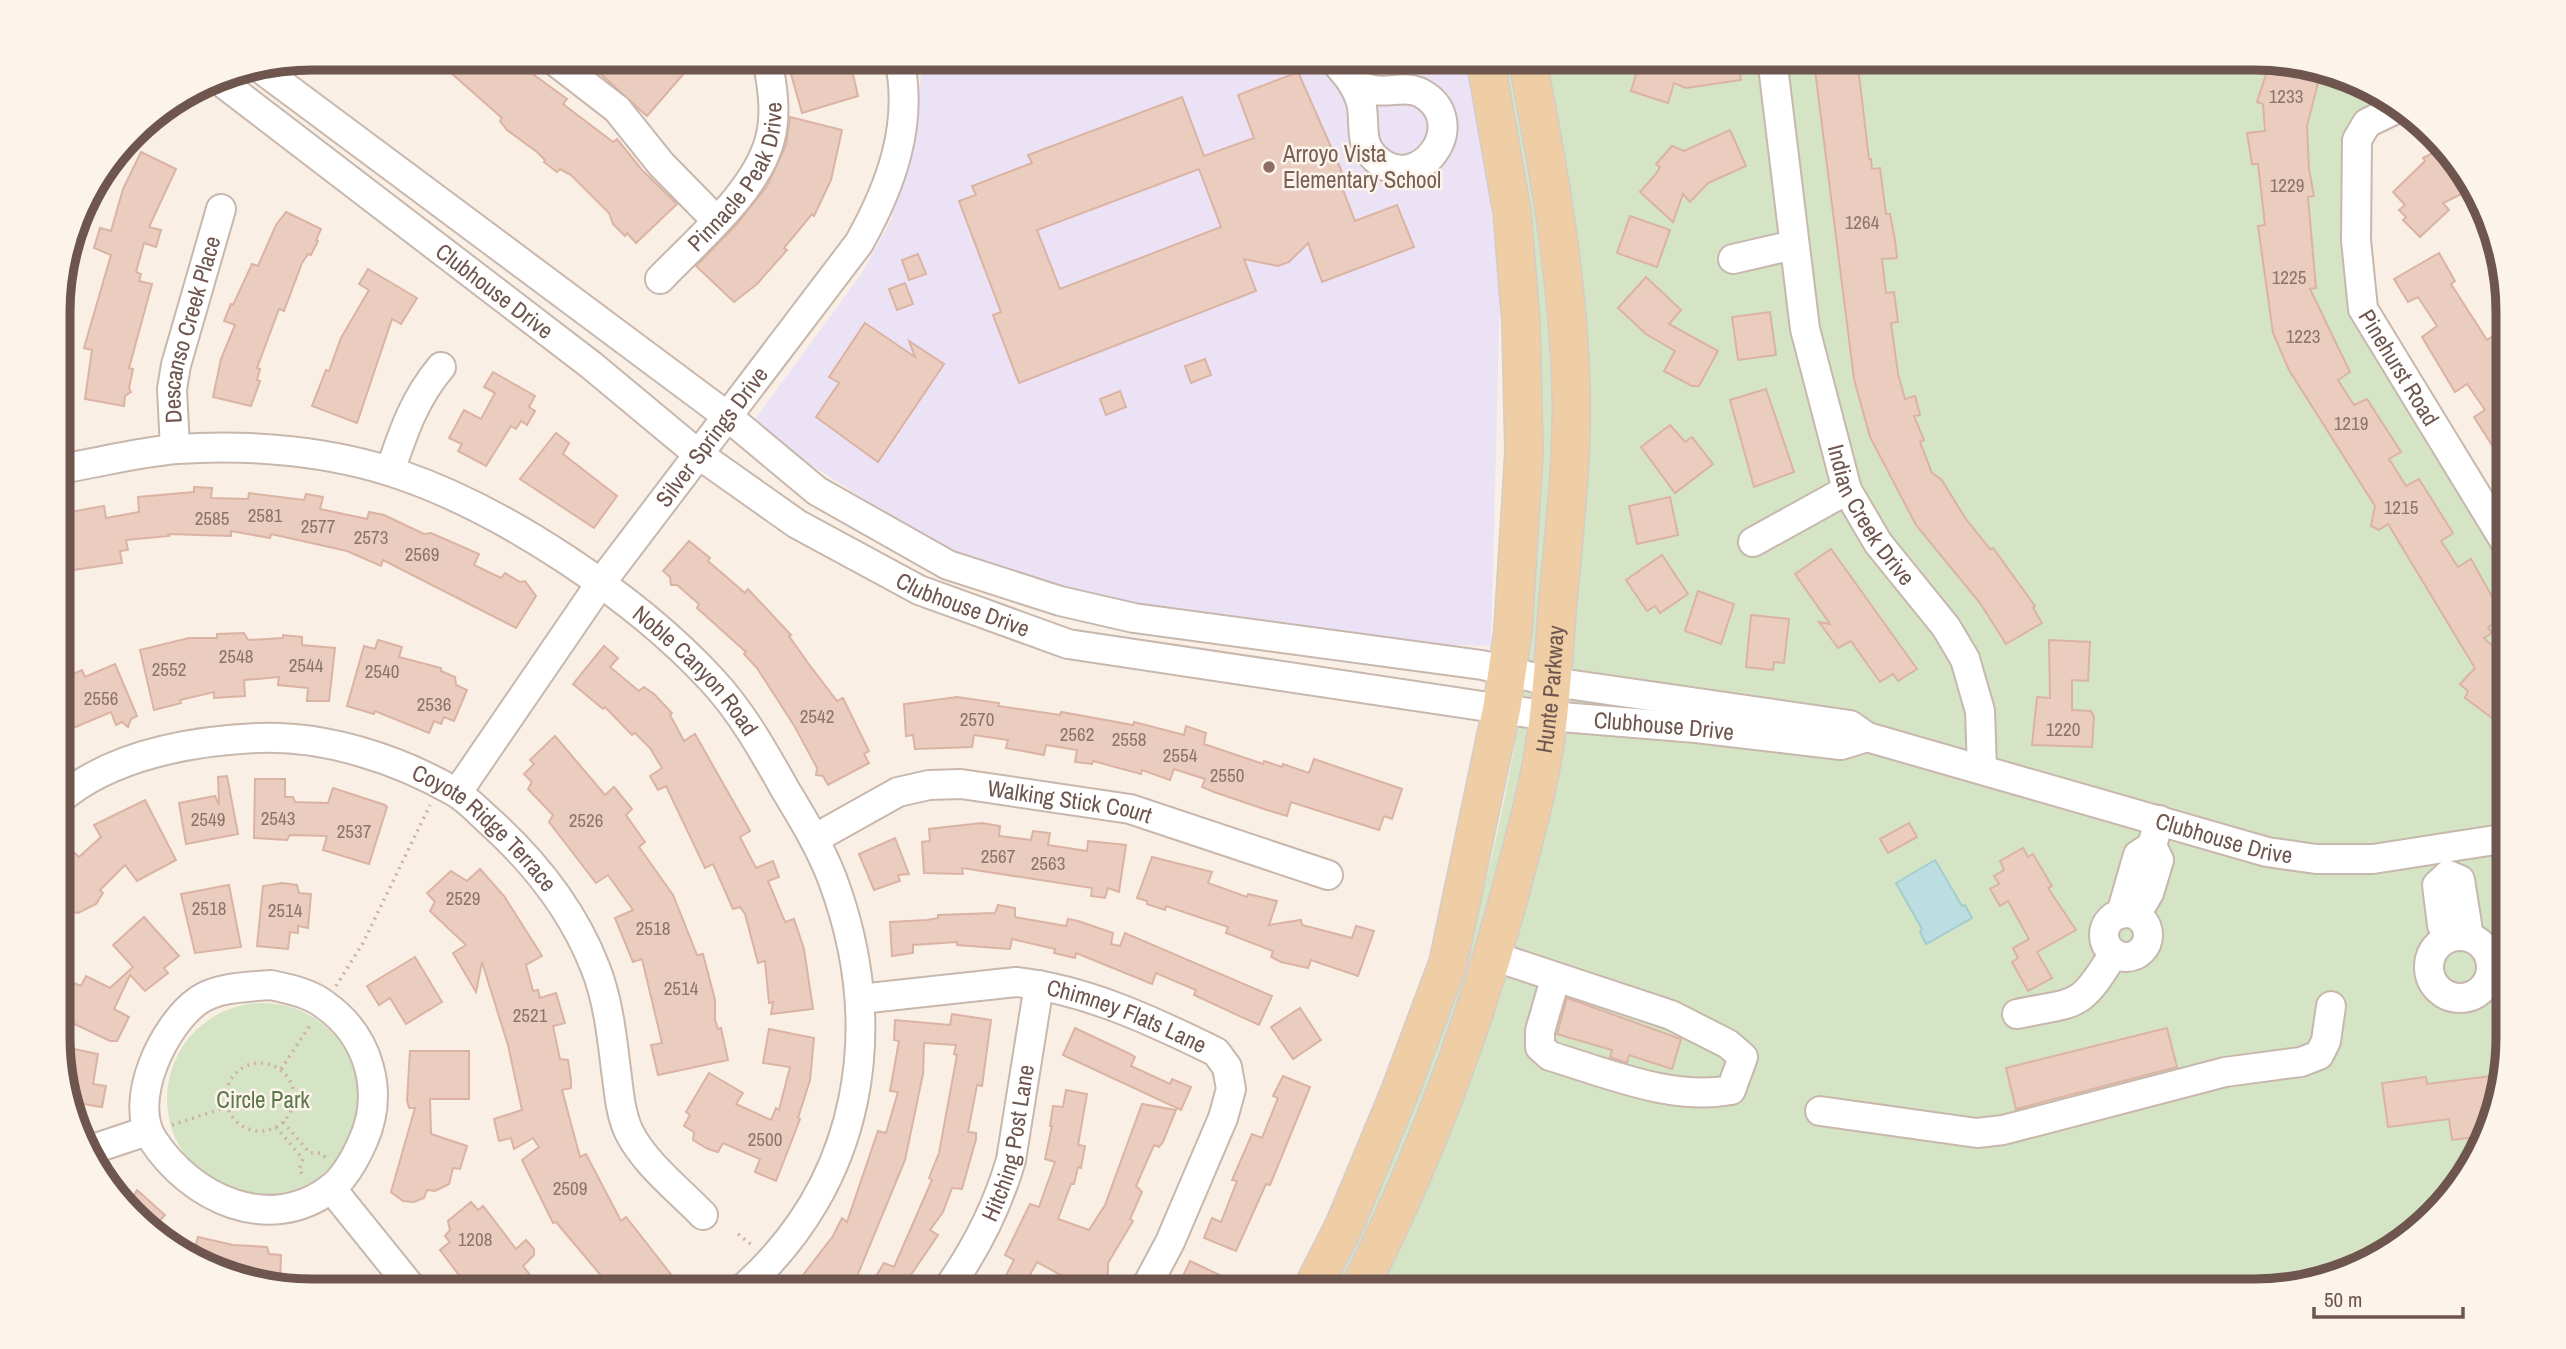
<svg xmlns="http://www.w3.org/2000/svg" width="2566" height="1349" viewBox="0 0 2566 1349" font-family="'Archivo Narrow',sans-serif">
<rect width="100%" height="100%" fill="#f9efe5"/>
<path fill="#ece2f5" d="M919,58H1465L1483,141L1500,292L1491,646L1416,644L1170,616L1062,589L938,546L750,426L862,273L890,222L914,136L921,74Z"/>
<g fill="#d5e4c5">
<path d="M1503,58H2254L2367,84L2393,107L2373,118L2353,274L2507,544L2508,1038L2482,1150L2395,1249L2270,1291H1327C1358,1230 1390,1170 1414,1106C1544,772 1577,409 1503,58Z"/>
<circle cx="263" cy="1099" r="96"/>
</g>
<path fill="#bcdee0" stroke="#a4cdd0" stroke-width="2" d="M1935,860L1962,906L1965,905L1972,918L1926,944L1920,932L1922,929L1896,883Z"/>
<g fill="#ebcdc0" stroke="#dbb3a3" stroke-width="2" fill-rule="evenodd">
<path d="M434,58H525L535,67L530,72L567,99L563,104L613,142L617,139L642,170L677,204L636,243L627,233L625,236L613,224L609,213L571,175L560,169L557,172L544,162L545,160L537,152L507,130L500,121L502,118Z"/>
<path d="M583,58H671L686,71L647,116Z"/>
<path d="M844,58L848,71L852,70L858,96L802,113L791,74Z"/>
<path d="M1641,58H1663L1701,70L1699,58H1738L1741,80L1686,88L1674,83L1668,103L1631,91Z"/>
<path d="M1857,58L1869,159H1871L1872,169L1880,168L1886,214H1890L1895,240L1897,258L1882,259L1886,293L1894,292L1898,322L1891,323L1898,374L1905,399L1915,396L1920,415L1914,416L1924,440L1920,442L1932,473L1941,479L1966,519L1990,549L1993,548L2035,606L2033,608L2042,623L2006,644L1980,603L1916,525L1870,437L1854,379L1814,62Z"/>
<path d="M2269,65L2319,79L2307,126L2309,169L2314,196L2308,197L2316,288L2310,289L2350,372L2338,380L2354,405L2367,399L2401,452L2389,459L2406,486L2419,479L2453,533L2441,541L2458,567L2471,559L2504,618L2488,627L2492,633L2484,638L2507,660V729L2465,698L2468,691L2460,684L2475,668L2388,524L2379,530L2371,526L2375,506L2289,370L2273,333L2258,226L2265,225L2258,164H2252L2247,133L2265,131L2263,104L2257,102Z"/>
<path d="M1298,72L1342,172L1337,174L1355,221L1397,205L1414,247L1322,282L1308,243L1289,262L1278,266L1244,259L1256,291L1019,383L993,315L1001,312L959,201L976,195L972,186L1032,163L1028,155L1182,97L1204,156L1254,138L1238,95ZM1199,169L1221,227L1060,289L1037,230Z"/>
<path d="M790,117L842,130L831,180L814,216L812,214L784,248L787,250L757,284L734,302L696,266L736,225L767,186L786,145Z"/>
<path d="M1730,130L1746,166L1708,183L1690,202L1683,194L1673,222L1640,192L1656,174L1660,167L1656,164L1672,146L1684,151Z"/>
<path d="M2441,149L2465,170L2472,189L2443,203L2449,210L2420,237L2403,220L2406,217L2399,210L2405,205L2393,192L2425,161L2423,158Z"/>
<path d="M141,152L176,169L149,227L161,230L156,247L144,243L136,272L141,274L139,281L152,284L129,368L133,369L129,388L131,392L125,396L124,406L85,399L92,350L84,348L111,255L94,248L100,228L111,231L123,189Z"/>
<path d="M286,212L321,229L316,240L318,241L311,255L308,254L302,263L284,311L279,309L257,368L260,369L257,380L260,381L251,406L213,397L221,359L235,325L224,321L231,304L233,305L252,264L258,266L276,225Z"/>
<path d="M1630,216L1670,230L1657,267L1617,253Z"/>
<path d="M2439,253L2455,281L2451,284L2487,340L2493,336L2506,356V365L2495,372L2506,390L2507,469L2474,417L2485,410L2467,384L2455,392L2422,337L2437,326L2418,297L2408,302L2394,279Z"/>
<path d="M918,254L926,274L909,280L902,260Z"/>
<path d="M368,269L417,298L401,324L392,319L357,423L312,406L326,370L329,371L341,338L369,290L359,284Z"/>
<path d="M1646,277L1681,310L1669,324L1718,351L1699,386H1692L1664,371L1675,351L1646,334L1618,308Z"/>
<path d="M905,283L913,304L897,310L889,289Z"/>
<path d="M1770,312L1776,355L1738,360L1732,317Z"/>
<path d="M865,323L915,357L909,341L944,364L878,462L816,417L839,383L829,377Z"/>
<path d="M1205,359L1211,375L1191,383L1185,366Z"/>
<path d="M493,372L535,396L529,407L535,411L527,425L521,421L516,429L511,426L486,466L458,451L462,444L449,438L464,410L481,419L495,393L484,387Z"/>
<path d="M1766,389L1794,472L1754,487L1730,400Z"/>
<path d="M1120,391L1126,407L1106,415L1100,399Z"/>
<path d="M1670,425L1685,442L1692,437L1713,464L1675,493L1641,447Z"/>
<path d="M556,433L569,443L563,454L617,496L594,528L520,479Z"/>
<path d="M194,487L212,488L211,498L248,499L249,493L304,500L306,494L323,497L320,509L367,519L369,512L384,515L424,534L431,533L479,554L474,565L501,578L505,573L520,582L525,581L536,596L516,628L383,560L381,566L347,551L271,534L270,538L231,531V536L168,534L169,536L126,540L128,550L120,551L122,563L59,572V514L104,506L106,518L139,512L138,497L194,492Z"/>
<path d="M1670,497L1678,535L1637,544L1629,506Z"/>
<path d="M689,541L710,558L708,561L745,593L748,589L791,635L789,636L808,663L837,701L843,698L869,751L864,754L869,763L828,785L823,776L816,775L817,768L795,727L757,668L744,654L746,652L697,608L699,604L677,585H671L670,577L663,571Z"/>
<path d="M1831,549L1917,669L1898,681L1893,674L1880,682L1851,641L1838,648L1819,622L1830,624L1795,574Z"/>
<path d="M1662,555L1688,594L1660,613L1655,606L1647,611L1626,580Z"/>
<path d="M1698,591L1734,604L1721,644L1685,631Z"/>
<path d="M1751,615L1789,619L1784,663L1774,662L1773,670L1746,667Z"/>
<path d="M244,633L248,640L283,638V635L302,637V645L335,648L329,701H307L308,688L278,685L279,677L244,680L245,696L214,698V692L180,700L181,703L154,710L140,650L189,638H217V634Z"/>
<path d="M378,640L402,647L399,657L441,668V671L455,677L456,685L467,690L454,721L444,717L441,724L434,721L429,733L375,711L374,714L347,706L364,646L375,649Z"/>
<path d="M2049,640L2090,642L2088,681L2072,680V710L2091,711L2094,717L2092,747L2032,745L2037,697L2050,698Z"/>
<path d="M604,646L618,658L610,667L639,691L644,687L654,694L672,713L670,715L684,741L695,734L750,831L740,837L756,868L773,861L779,877L768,881L785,922L794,919L804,949L813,1009L771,1014L773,1002L769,1003L765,961L758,963L745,914L740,907L733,909L713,864L705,868L666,786L658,790L650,776L662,768L650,748L635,733L632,735L605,707L603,709L573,684Z"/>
<path d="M115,664L137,716L131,719L128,727L122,722L116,725L111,712L59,734V680L82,670L85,677Z"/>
<path d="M957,697L999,703L998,706L1060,715L1061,712L1133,725L1134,722L1184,735L1186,726L1206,733L1204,744L1263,764L1264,761L1282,767L1283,764L1309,773L1314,759L1402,789L1392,819L1384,816L1379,830L1291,802L1287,816L1267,810L1214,792L1202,787L1205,779L1174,769L1170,780L1142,770L1141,774L1093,761L1092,764L1075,762L1077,750L1046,745L1044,755L1006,748L1008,740L974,735L972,747L915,749L913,735L906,736L904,704Z"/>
<path d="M555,736L605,795L614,787L632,809L626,815L645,842L639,847L673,895L697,955L703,954L715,1000V1020L718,1029L721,1028L728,1060L658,1075L651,1045L662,1043L642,959L633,962L615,918L633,910L608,875L596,883L549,822L553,815L528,789L532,782L524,774L534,764L530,760Z"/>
<path d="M227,776L238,834L186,844L179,803L215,796L219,805L218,777Z"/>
<path d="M255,779H285V797H293L295,802L328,803L333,788L385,805L387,807L369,864L323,850L327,836L290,835L287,840L254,838Z"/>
<path d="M145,800L176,860L137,881L125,865L100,890L103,893L96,904L78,913L60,911V849L68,859L75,853L79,857L101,837L94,825Z"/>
<path d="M982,823L1000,826L999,836L1031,840L1033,831L1050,833L1048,845L1087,851L1088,841L1126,845L1119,892L1108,888L1105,898L1091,896L1092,888L962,868L963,874L924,873L922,842L930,841L929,829Z"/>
<path d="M1909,823L1917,837L1888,853L1880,839Z"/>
<path d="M895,838L909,874L898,875L900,881L874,890L859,854Z"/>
<path d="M2023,848L2028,857L2033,854L2052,886L2048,888L2076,930L2037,952L2052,978L2028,991L2012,962L2018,958L2013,948L2029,939L2008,901L2000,906L1990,889L1999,884L1994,876L2004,870L2000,861Z"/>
<path d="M1152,857L1212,872L1208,883L1247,897L1248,894L1277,901L1269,925L1301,920L1302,925L1352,938L1356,926L1374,931L1358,976L1311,960L1308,968L1281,962L1271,957L1273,951L1226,933L1228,927L1166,906L1165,910L1147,904V901L1137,898Z"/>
<path d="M480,869L504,896L542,956L526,965L533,991L538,990L540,998L556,993L565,1023L553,1026L560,1059L568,1060L571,1080V1088L562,1090L580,1157L586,1154L621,1221L626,1217L684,1291H614L556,1222L553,1223L522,1160L539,1147L533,1138L514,1149L511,1138L499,1141L494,1119L522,1110L508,1045L482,962L476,992L453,953L466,945L430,911L435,902L427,893L451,871L467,881Z"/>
<path d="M282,883L297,885L299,893L311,894L308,928L298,926V933L290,932L288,949L257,946L263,886Z"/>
<path d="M229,885L241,947L195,953L181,894Z"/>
<path d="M998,905L1015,908V917L1066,926L1068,919L1078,921L1113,933L1111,944L1120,946L1125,933L1272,996L1259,1025L1194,995L1196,990L1156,973L1152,984L1076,953L1075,958L1054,953L1055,949L1012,939L1010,949L957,945V942L913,945V953L892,956L890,922L927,920L938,918V915L995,913Z"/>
<path d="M144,917L179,956L164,968L168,973L145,991L130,975L114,1009L129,1017L117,1041H110L60,1017V977L81,986L86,976L110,988L133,967L113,945Z"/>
<path d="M415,957L442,1002L406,1024L390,998L379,1005L367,986Z"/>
<path d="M1567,998L1681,1039L1672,1069L1629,1055L1627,1063L1610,1057L1612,1050L1557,1034Z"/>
<path d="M1300,1008L1321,1040L1293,1059L1271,1027Z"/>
<path d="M952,1014L991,1020L982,1086L977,1085L968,1132L976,1133V1139L962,1189L952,1188L943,1212L930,1230L938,1235L900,1291H867L884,1263L894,1267L932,1180L929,1178L939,1153L957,1055L954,1054L956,1045L924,1043L923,1074L905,1160L851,1291H823L803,1275L833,1236L842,1218L847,1222L878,1131L886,1133L898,1092L890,1091L899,1041L894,1040L895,1020L950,1025Z"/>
<path d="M1075,1028L1130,1054L1135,1057L1131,1066L1170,1084L1172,1079L1191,1087L1181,1110L1063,1055Z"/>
<path d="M2167,1028L2177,1067L2016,1109L2006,1068Z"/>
<path d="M769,1029L814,1038L810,1080L798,1118L800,1119L776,1181L755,1172L760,1159L723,1143L718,1152L708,1149L693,1140L694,1132L684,1126L690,1115L686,1112L709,1073L743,1093L736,1104L771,1120L776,1108L779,1110L790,1067L763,1063Z"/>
<path d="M60,1046L98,1054L93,1084L106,1086L102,1107L72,1102L60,1071Z"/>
<path d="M410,1051H469V1099H430L431,1134L467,1146L460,1169L453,1168L449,1184L435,1191L427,1190L424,1198L414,1202L403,1201L391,1192L415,1108H409L407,1100Z"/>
<path d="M2500,1075L2485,1136L2452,1140L2449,1119L2388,1127L2382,1083L2426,1077L2427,1084Z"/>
<path d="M1283,1076L1310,1087L1270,1185L1266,1184L1236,1251L1204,1238L1212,1218L1221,1222L1237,1181L1232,1180L1252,1134L1262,1138L1278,1098L1273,1096Z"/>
<path d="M1066,1090L1087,1094L1078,1145L1085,1146L1081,1168L1078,1167L1074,1184H1071L1058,1219L1089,1230L1105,1205L1142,1104L1176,1110L1163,1142L1159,1147L1154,1145L1136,1186L1142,1192L1130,1219L1133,1221L1108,1263V1273L1097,1291H1058L1066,1278L1037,1262L1021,1291H998L1014,1260L1005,1255L1030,1204L1039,1207L1055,1162L1045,1159L1052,1126H1050L1053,1106L1063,1107Z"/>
<path d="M137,1190L165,1215L155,1226L129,1204Z"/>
<path d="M471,1202L478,1210L483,1206L516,1249L526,1240L534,1249V1255L523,1266L543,1291H471L440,1250L450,1242L445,1236L450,1230L448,1221Z"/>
<path d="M198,1237L233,1245L267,1247L269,1254L281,1255L280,1284L199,1265L192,1259Z"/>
<path d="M1190,1261L1228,1279L1222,1291H1176Z"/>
</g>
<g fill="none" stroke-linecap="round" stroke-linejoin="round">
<g stroke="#c8b7ad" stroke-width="32">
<g id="minor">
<path d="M551,58L617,109L661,164L716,220"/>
<path d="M1332,58C1344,72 1356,84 1361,102C1366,122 1358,142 1375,158C1418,199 1474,122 1421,93C1406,85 1390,93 1374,90C1367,89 1360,86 1353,83"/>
<path id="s1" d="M1772,58L1805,329L1847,490L1878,543L1946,627L1965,659L1980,711L1982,769"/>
<path id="s2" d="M260,68L727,416L817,491L948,565L1060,601L1134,618L1482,665L1553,682L1850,725L1867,737L2267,852L2316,859H2373L2508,838"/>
<path id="s3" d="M215,77L591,365L698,454L797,524L919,590L1068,644L1549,716L1696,728L1841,745L1867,737"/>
<path id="s4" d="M2396,109L2367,123L2357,140L2356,240L2363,309L2507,545"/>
<path d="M1733,259L1794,245"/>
<path id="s5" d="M660,279C696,241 757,191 770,139C777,113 772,84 767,58"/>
<path id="s6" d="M175,449L172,389L176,365L221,209"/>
<path id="s7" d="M59,469C98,463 138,452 177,449C250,444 332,451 401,475C506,511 636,598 711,679C742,712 764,752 786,791C803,819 820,847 832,878C888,1027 863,1184 740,1291"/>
<path d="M390,471C403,433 414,399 441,367"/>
<path d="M1753,542L1847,490"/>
<path id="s8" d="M457,793L600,584L859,243C891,186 914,124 899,58"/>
<path id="s9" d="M59,800C111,755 192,741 258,738C324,735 398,759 455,792C467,799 477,810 487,819C534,861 572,908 595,967C608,999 612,1037 616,1070C619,1091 620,1113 629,1132C645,1164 679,1190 703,1215"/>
<path id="s10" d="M814,839L898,792L929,785L961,784L1130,809L1328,875"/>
<path d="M2448,875L2460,880L2469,937"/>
<path d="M2448,875L2437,885L2442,925L2448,938"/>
<circle cx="2126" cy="935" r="22"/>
<path d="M2121,914L2138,855L2152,846L2159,820"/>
<path d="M2136,915L2149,893L2159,860L2152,846"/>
<circle cx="2460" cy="967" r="31"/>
<path d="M1493,956L1671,1015L1728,1044L1743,1057L1731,1090C1671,1101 1607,1073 1550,1056L1540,1047V1031L1555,979"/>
<path d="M271,985C289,989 310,993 325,1005C369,1036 385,1092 363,1141C356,1157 345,1178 330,1189C268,1235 191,1198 153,1140C127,1101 164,1024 199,1000C219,987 248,987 271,985Z"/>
<path id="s11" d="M860,999L1016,982C1087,990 1153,1021 1216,1052L1227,1067L1231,1089L1223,1118L1170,1242L1144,1291"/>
<path d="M2017,1014C2079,1001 2079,1010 2114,953"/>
<path d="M1820,1111L1977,1133L2003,1130L2225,1072L2301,1062L2319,1055L2326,1041L2331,1006"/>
<path d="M90,1150L147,1131"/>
<path d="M331,1188L414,1291"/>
<path id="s12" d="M946,1291C975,1251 997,1208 1011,1160L1039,985"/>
</g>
</g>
<g stroke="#d4ccca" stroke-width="40">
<g id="major">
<path d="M1311,1291L1344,1226L1399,1094L1448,963L1502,707L1513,631L1524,452L1521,323L1512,212L1485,58"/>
<path id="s13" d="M1358,1291C1423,1162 1475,1025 1512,886C1524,839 1538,791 1545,743C1553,692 1554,641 1559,590C1565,523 1573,455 1571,387C1568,276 1548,166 1527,58"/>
</g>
</g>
<g stroke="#cfb1a4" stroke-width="3.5" stroke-dasharray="2 5" stroke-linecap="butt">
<path d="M336,986L363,943L430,805"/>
<circle cx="260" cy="1097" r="34"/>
<path d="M281,1069L311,1024"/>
<path d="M283,1122L310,1153H321L327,1159"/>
<path d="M172,1125L227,1107"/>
<path d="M276,1127L303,1159L299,1169L304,1177"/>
<path d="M738,1234L753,1246"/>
</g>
<use href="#minor" stroke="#fff" stroke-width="28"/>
<use href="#major" stroke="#efcda5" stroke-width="37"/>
</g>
<circle fill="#8d6e63" stroke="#fcf4ea" stroke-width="2.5" cx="1269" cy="167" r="7"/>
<g text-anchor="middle" stroke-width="5" stroke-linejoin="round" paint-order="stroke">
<g font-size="19" fill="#8d746a">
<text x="2286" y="103">1233</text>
<text x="2287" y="192">1229</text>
<text x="1862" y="229">1264</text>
<text x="2289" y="284">1225</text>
<text x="2303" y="343">1223</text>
<text x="2351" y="430">1219</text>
<text x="2401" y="514">1215</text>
<text x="265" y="522">2581</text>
<text x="212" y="525">2585</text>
<text x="318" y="533">2577</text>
<text x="371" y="544">2573</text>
<text x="422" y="561">2569</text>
<text x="236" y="663">2548</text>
<text x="306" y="672">2544</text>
<text x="169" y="676">2552</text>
<text x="382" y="678">2540</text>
<text x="101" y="705">2556</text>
<text x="434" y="711">2536</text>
<text x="817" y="723">2542</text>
<text x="977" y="726">2570</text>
<text x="2063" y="736">1220</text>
<text x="1077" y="741">2562</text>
<text x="1129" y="746">2558</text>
<text x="1180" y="762">2554</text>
<text x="1227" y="782">2550</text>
<text x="278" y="825">2543</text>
<text x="208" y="826">2549</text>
<text x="586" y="827">2526</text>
<text x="354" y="838">2537</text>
<text x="998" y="863">2567</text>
<text x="1048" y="870">2563</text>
<text x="463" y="905">2529</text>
<text x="209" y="915">2518</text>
<text x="285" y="917">2514</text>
<text x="653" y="935">2518</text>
<text x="681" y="995">2514</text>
<text x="530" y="1022">2521</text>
<text x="765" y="1146">2500</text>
<text x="570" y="1195">2509</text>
<text x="475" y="1246">1208</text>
</g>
<g font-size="23" fill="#785e54" stroke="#fcf4ea" text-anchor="start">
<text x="1283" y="162">Arroyo Vista<tspan x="1283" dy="26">Elementary School</tspan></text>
</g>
<g font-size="23" fill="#6e564e" stroke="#fcf4ea">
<text dy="8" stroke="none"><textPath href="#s5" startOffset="131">Pinnacle Peak Drive</textPath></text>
<text dy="8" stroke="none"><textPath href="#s3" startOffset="352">Clubhouse Drive</textPath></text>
<text dy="8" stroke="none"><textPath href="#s6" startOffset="122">Descanso Creek Place</textPath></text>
<text dy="8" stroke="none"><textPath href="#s4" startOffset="290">Pinehurst Road</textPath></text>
<text dy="8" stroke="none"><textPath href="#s8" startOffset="438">Silver Springs Drive</textPath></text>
<text dy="8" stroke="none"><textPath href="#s1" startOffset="472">Indian Creek Drive</textPath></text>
<text dy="8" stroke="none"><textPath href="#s3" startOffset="919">Clubhouse Drive</textPath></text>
<text dy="8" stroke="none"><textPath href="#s7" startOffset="704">Noble Canyon Road</textPath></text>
<text dy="8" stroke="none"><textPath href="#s13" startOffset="635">Hunte Parkway</textPath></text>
<text dy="8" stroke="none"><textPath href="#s3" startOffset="1633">Clubhouse Drive</textPath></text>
<text dy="8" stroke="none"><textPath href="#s10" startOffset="270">Walking Stick Court</textPath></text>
<text dy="8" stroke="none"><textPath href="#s9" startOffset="464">Coyote Ridge Terrace</textPath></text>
<text dy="8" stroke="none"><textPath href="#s2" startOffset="2160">Clubhouse Drive</textPath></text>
<text dy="8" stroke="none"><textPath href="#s11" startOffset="273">Chimney Flats Lane</textPath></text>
<text dy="8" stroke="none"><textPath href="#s12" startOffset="163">Hitching Post Lane</textPath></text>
</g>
<g font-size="23" fill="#5c784a" stroke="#fcf4ea">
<text x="263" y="1108">Circle Park</text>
</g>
</g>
<path d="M0 0H2566V1349H0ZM312 70H2254A242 242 0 0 1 2496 312V1037A242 242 0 0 1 2254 1279H312A242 242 0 0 1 70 1037V312A242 242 0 0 1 312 70Z" fill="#fcf4ea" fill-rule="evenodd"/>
<path fill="none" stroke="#6e564e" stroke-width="9" d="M312 70H2254A242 242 0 0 1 2496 312V1037A242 242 0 0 1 2254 1279H312A242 242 0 0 1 70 1037V312A242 242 0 0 1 312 70Z"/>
<path d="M2314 1307v10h149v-10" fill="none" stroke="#6e564e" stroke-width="3.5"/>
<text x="2324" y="1307" font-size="21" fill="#6e564e" stroke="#fcf4ea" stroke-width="5" paint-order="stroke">50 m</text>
</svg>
